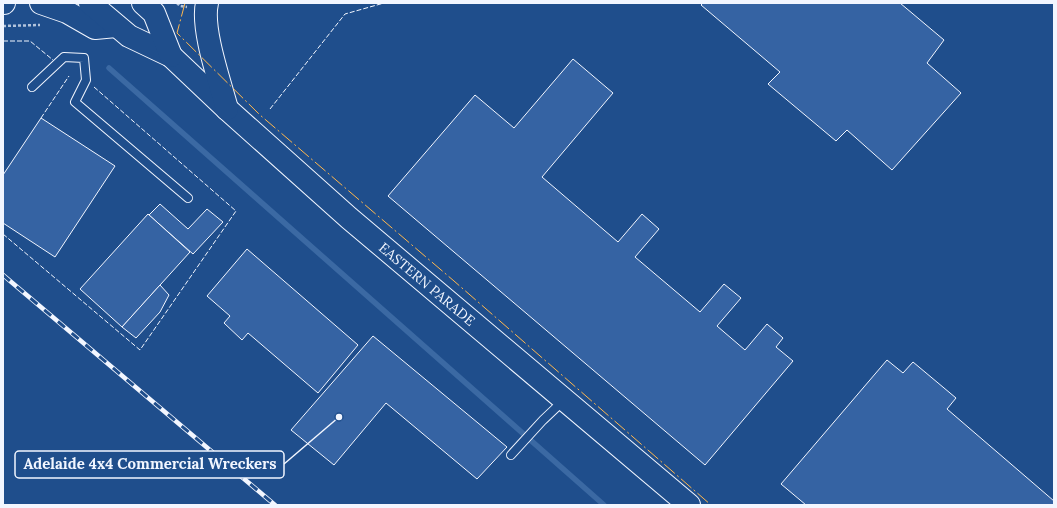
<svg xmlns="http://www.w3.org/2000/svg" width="1057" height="508" viewBox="0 0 1057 508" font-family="Lora,serif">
<rect width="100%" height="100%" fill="#1f4e8c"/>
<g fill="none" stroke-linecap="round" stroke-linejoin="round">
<path stroke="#3b69a3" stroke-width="5.5" d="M109,68L604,505"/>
</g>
<g fill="#3563a3" stroke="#f2f6ff">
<path d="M703,3H900L944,40L927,63L961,93L892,170L847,130L836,141L768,84L780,72L701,5Z"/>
<path d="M573,59L613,93L542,177L618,242L642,214L659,229L635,257L700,312L724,284L741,298L717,326L745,350L767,324L783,338L776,347L793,361L705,465L388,196L475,95L514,128Z"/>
<path d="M41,118L115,166L55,257L3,223V175Z"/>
<path d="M160,204L188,229L207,209L223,222L193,254L149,215Z"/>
<path d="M148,214L190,252L122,327L80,289Z"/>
<path d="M247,249L358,345L318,393L248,333L242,340L224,323L230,316L207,296Z"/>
<path d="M160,285L169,295L160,312L136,338L122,327Z"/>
<path d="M373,336L507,447L477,479L386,403L334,465L291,430Z"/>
<path d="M887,360L903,373L913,362L956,398L947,409L1054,501V505H806L781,484Z"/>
</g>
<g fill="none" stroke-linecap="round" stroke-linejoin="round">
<g stroke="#f2f6ff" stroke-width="10">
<g id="service">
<path d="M32,87L64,57L84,58L86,80L75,102L188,198"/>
<path d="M511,455L543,420L563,401"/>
</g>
</g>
<g stroke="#f2f6ff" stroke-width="24">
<g id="secondary">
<path d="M3,3H4"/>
<path d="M41,3L67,12L95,28L116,26"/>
<path d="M90,3L129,36L171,56L227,109L349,218L689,505"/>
<path d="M143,3L154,13L171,56"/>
</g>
</g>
<g stroke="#f2f6ff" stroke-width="24">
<path id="motorway" d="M207,3C201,29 220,82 227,109"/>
</g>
<g stroke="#b3c4dc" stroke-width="2.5" stroke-dasharray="3 2" stroke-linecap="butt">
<path d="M177,3L180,6L187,7"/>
<path d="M3,26L40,25"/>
</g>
<use href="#service" stroke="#1f4e8c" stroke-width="8"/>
<use href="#secondary" stroke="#1f4e8c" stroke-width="22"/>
<use href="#motorway" stroke="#1f4e8c" stroke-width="22"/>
<g stroke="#f2f6ff" stroke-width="4.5">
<path id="rail" d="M3,275L275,505"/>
</g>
<use href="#rail" stroke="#1f4e8c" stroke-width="3" stroke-dasharray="9" stroke-linecap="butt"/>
<g stroke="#f2f6ff" stroke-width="1" stroke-dasharray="5 2" stroke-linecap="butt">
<path d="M3,41H30L53,60"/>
<path d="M270,109L345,14L384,3"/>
<path d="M41,118L69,76"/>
<path d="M3,234L140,350L236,211L94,87"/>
</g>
<path stroke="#ffb74d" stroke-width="1" stroke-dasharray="14 3 2 3" stroke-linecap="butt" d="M185,3L177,33L260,115L454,281L711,505"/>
</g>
<g text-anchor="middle" stroke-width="3" stroke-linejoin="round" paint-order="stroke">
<g font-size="14" fill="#f2f6ff" stroke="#1f4e8c">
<text transform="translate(427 284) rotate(40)" y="5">EASTERN PARADE</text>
</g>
</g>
<path fill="none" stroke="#f2f6ff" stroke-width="1.5" d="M339 417L284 464"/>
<circle fill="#f2f6ff" stroke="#1f4e8c" stroke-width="1.5" cx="339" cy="417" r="4"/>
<rect fill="#1f4e8c" stroke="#f2f6ff" stroke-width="1.5" x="15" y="451" width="269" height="27" rx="4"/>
<g font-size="15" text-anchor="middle" font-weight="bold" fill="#f2f6ff">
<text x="150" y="469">Adelaide 4x4 Commercial Wreckers</text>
</g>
<rect width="1057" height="508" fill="none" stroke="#f2f6ff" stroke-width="8"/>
</svg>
